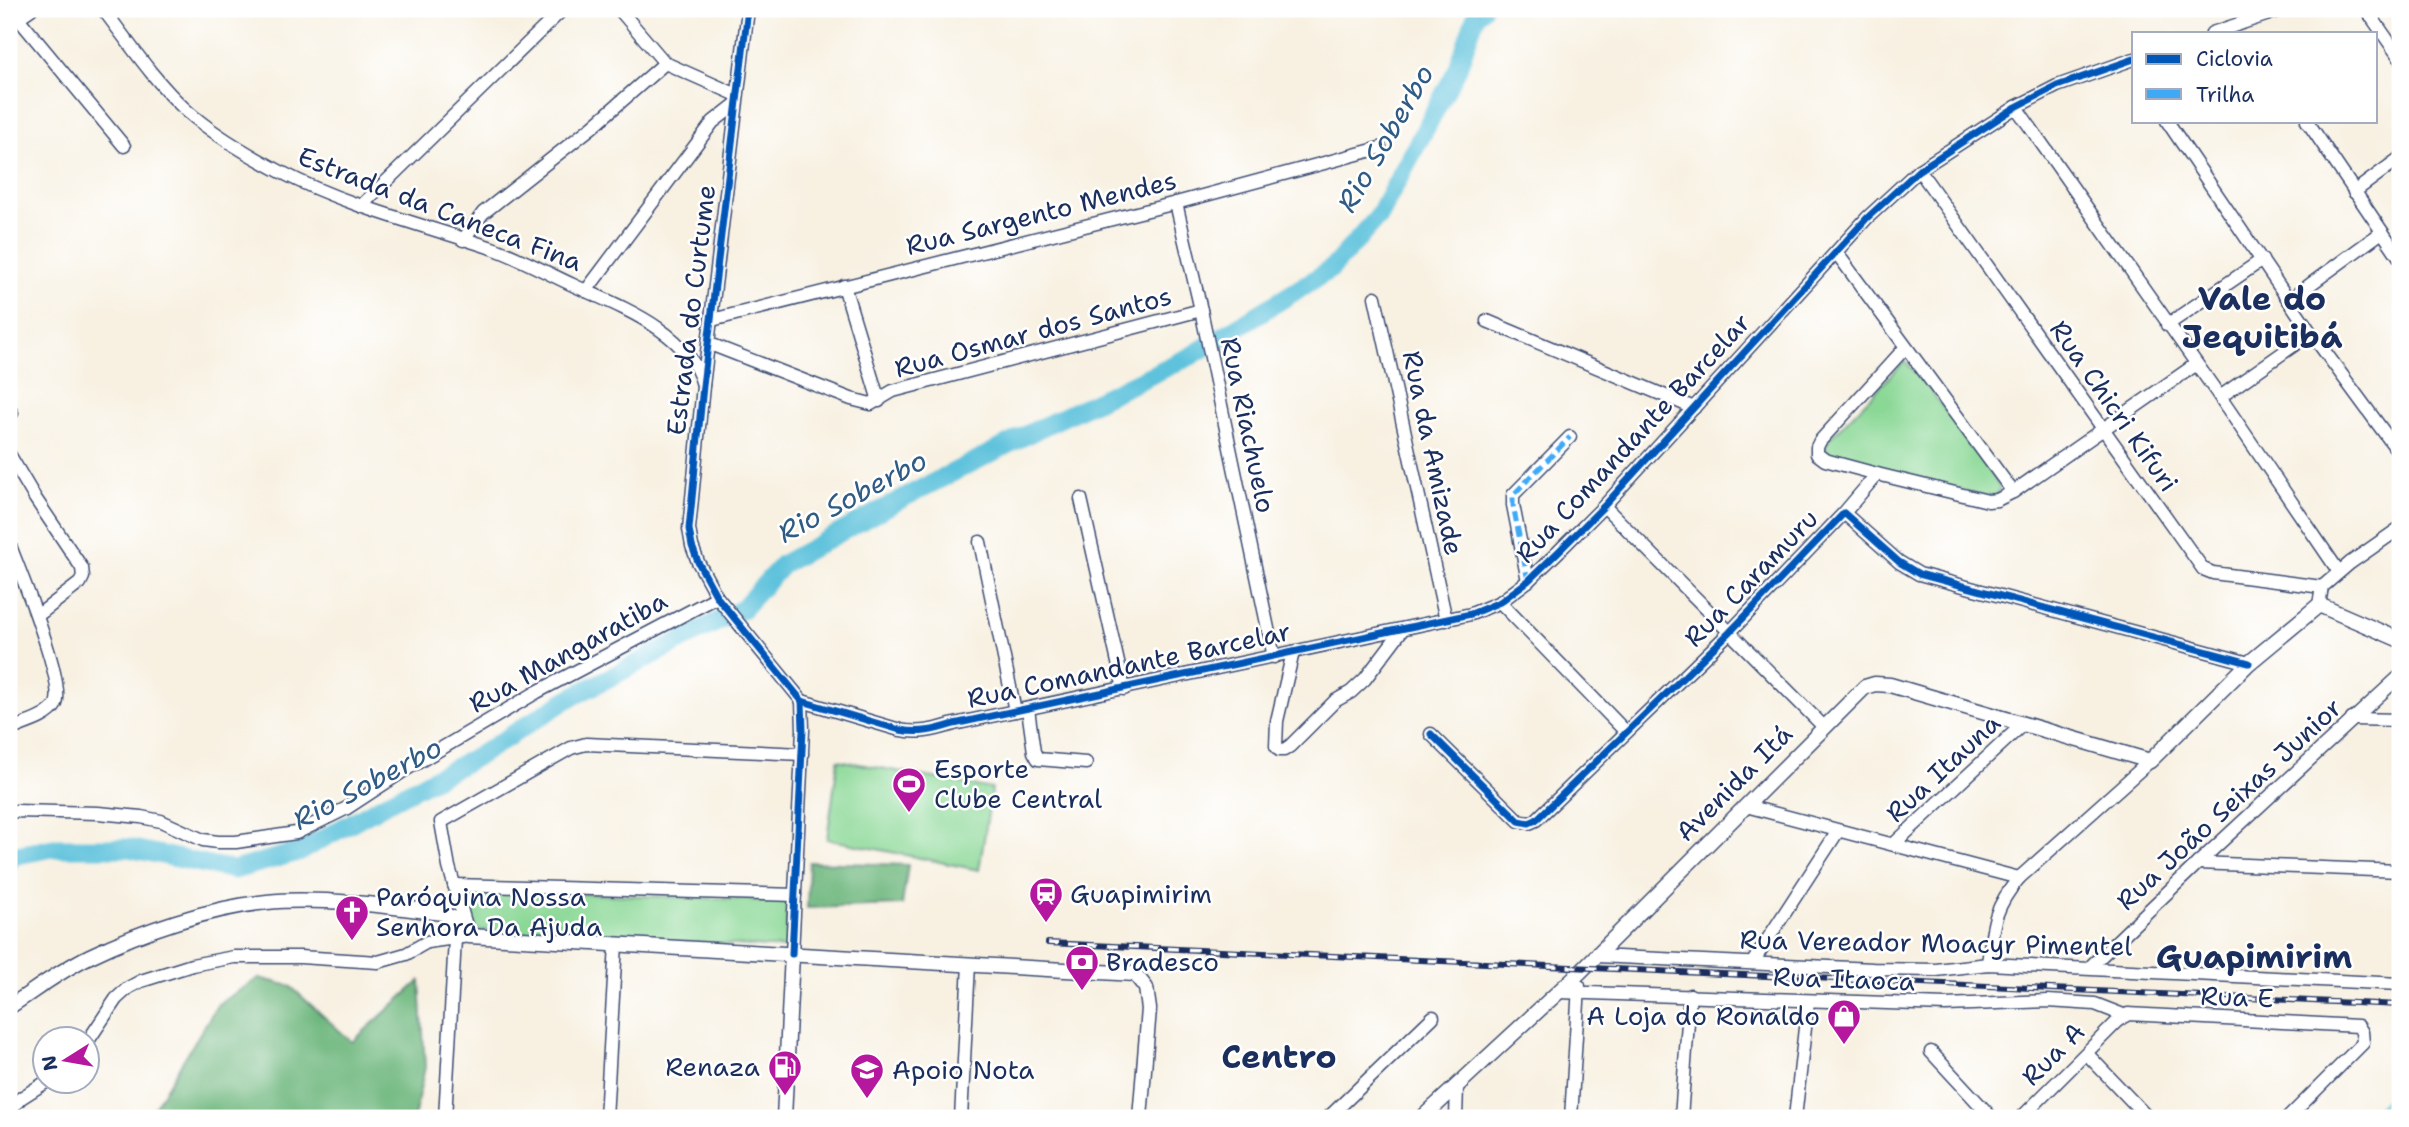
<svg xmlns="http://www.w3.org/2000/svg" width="2409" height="1127" viewBox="0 0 2409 1127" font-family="'Shantell Sans',sans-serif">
<rect width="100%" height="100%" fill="#fff"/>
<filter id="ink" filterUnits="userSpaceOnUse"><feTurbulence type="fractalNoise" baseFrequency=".0143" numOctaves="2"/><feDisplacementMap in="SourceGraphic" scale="14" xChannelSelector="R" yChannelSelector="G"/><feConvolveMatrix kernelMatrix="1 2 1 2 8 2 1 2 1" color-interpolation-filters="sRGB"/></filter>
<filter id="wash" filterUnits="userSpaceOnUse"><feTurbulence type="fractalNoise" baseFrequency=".00686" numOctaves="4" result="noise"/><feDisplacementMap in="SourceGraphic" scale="28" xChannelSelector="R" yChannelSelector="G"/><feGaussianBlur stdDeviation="1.57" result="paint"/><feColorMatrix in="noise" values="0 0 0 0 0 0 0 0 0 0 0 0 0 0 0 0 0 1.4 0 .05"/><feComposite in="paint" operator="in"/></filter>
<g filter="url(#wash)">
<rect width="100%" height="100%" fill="#f8f1e2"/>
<g fill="#8bd896" stroke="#53847a" stroke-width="2">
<path d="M1905,361L1932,392L2000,487L1997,495L1985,496L1833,458L1825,449L1828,440Z"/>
<path d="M838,760L992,789L979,870L827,839Z"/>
<path d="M476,890L787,901L786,948L477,930C467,916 468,906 476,890Z"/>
</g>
<g fill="#70b87f" stroke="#46746e" stroke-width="2">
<path d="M809,862L908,865L902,905L807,908Z"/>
<path d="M259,978L290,986L352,1042L420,981L425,1067L414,1118H152L153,1109L218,1004Z"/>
</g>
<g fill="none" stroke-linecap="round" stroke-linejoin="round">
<path stroke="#5ec2dc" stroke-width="3.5" d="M2366,1118L2400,1088"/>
<path stroke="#5ec2dc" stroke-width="19" d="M9,862L12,856L53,848H128L234,870L301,851L390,801L480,755L566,700L742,609L783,564L905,497L1040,428L1191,356L1331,269L1378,217L1458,68L1476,15L1482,9"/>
</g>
</g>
<g filter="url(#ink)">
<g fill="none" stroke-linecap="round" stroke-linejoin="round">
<g stroke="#3c4c72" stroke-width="15">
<g id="minor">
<path d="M103,9C129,43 155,82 187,111C214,135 249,155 281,172C348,207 424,225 495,249C522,259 547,273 573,285C618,306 689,331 703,385"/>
<path d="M619,9L665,63L737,95"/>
<path d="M748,9L703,386L689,529L692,546L698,562L717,597L802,701L803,730L792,954"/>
<path d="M2366,9L2400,58"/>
<path d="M18,18L124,146"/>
<path d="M9,24L31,9"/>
<path d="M2212,33L2284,9"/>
<path d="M2016,107L2220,397L2339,572"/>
<path d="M2167,121L2311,333L2400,454"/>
<path d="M2307,121L2400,258"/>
<path d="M1919,170L2203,569L2213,573L2322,587"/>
<path d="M2354,192L2400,158"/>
<path d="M1176,203L1201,310L1274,657"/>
<path d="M361,206L563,9"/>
<path d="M463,240L483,213L592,127L665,63"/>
<path d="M1836,252L2013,492"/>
<path d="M844,286L879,401"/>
<path d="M586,291L713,122L736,104"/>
<path d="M1375,297L1446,620"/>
<path d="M2289,300L2382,232"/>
<path d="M712,320L1176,203L1380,148"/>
<path d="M1487,321L1694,408"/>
<path d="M2167,325L2262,260"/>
<path d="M710,344L851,399L871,404L893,391L1201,310"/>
<path d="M2220,397L2311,333"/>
<path d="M9,417L12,413"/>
<path d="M9,454L35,498L82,568L83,577L80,583L37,616"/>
<path d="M1877,474L1825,460L1817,454V447L1820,441L1905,348"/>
<path d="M1081,499L1124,689"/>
<path d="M1604,506L1824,727"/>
<path d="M1844,513L1877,474L1988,501L1997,500L2013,492L2195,365"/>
<path d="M980,542L1015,711"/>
<path d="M9,543C19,570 66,682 56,704C49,718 22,724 9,730"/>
<path d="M1528,581L1513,505V495L1570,437"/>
<path d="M1500,602L1625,731"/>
<path d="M2319,605L2322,587L2350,563L2400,528"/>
<path d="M1293,652L1277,721L1276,746L1279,750H1284L1290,746L1335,701L1351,692L1365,679L1402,630"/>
<path d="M802,701L900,730C919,734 935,730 954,724L1471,614L1500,602L1528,581L1558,552L1604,506L1867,218L1919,170L2016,107L2057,86L2134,59"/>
<path d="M1028,709L1034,752L1038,759L1086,763"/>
<path d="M2352,719L2400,720"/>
<path d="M1431,734L1519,821L1529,823L1536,820L1729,633L1844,513L1899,562L1919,574L2249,663"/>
<path d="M1746,806L2019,878"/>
<path d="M9,813L16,811L98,813L141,817L161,821L203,840L218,842H236L296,833L347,808L405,770L537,692L717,597"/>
<path d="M1894,844L2022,725"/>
<path d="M2198,863L2400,871"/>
<path d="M454,885L795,895"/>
<path d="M1597,956L1873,969L1936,970L1988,964L2400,984"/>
<path d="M1753,962L1838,831"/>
<path d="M1988,964C1993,925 1993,909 2019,878L2150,761"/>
<path d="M2090,967L2198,863L2400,676"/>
<path d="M1559,992L1946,1005L2048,1001L2095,1004L2126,1016"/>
<path d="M88,1041L116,999L128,988L141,981L192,965L234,957H300L378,962L406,954L427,942L469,936L449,867L441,822L571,748L586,744L802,754"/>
<path d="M1931,1052L1992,1118"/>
<path d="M2087,1054L2148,1118"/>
<path d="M9,1111L21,1098L46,1082"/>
<path d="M445,1118L455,939"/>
<path d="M606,1118L616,944"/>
<path d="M961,1118L969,964"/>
<path d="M1328,1118L1433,1017"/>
<path d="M1456,1118L1457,1086"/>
<path d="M1571,1118L1579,986"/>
<path d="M1681,1118L1690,995"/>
<path d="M1795,1118L1808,1001"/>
<path d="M2021,1118L2117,1022L2128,1014L2358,1026L2362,1032L2363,1043L2288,1118"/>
</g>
</g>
<g stroke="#3c4c72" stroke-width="17">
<g id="major">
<path d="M9,1007C35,990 61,970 90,956C142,931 209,908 267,902C320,897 389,906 442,913L453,918L469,936L1135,974L1146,988L1149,1009L1140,1118"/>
<path d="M784,1118L792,954"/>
<path d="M1422,1118L1580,972L1865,687L1875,684L1890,685L2150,761L2249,663L2319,605L2400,640"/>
</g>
</g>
<use href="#minor" stroke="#fff" stroke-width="12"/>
<use href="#major" stroke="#fff" stroke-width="14"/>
<g stroke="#1b2f5e" stroke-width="6">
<path id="rail" d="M1048,943L2400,1005"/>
</g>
<use href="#rail" stroke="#fff" stroke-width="3.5" stroke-dasharray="10" stroke-linecap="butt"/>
<path stroke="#3fa9f5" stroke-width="5" stroke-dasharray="10 5" stroke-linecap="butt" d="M1528,581L1513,505V495L1570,437"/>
<g stroke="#fff" stroke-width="11">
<g id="cycleway">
<path d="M748,9L703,386L689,529L692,546L698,562L717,597L802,701L803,730L792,954"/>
<path d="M802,701L900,730C919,734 935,730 954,724L1471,614L1500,602L1528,581L1558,552L1604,506L1867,218L1919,170L2016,107L2057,86L2134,59"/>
<path d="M1431,734L1519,821L1529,823L1536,820L1729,633L1844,513L1899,562L1919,574L2249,663"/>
</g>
</g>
<use href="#cycleway" stroke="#0057b8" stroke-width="7"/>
</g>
</g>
<defs>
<g id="stadium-pin" transform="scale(1.75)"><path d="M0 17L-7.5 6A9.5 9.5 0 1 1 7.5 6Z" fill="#b5179e" stroke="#fff"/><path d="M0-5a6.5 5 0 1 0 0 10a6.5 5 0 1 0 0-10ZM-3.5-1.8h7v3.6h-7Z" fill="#fff"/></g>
<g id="station-pin" transform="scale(1.75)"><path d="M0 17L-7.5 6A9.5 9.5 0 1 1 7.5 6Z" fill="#b5179e" stroke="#fff"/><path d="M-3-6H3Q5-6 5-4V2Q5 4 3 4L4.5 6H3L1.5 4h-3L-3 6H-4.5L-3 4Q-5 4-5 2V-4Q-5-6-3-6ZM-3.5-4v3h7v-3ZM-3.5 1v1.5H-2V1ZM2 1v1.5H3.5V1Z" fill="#fff"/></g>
<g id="church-pin" transform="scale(1.75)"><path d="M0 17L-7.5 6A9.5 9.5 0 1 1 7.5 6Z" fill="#b5179e" stroke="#fff"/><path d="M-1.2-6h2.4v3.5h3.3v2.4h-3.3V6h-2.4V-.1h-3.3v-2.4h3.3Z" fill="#fff"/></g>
<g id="bank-pin" transform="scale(1.75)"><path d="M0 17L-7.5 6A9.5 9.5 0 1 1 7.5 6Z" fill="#b5179e" stroke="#fff"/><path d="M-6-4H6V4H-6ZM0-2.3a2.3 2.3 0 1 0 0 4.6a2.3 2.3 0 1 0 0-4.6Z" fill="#fff"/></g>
<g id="shop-pin" transform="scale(1.75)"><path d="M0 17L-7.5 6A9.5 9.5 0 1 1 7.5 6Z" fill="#b5179e" stroke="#fff"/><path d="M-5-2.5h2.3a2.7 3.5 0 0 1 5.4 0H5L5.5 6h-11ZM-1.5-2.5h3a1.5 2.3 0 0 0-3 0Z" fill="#fff"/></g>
<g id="fuel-pin" transform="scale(1.75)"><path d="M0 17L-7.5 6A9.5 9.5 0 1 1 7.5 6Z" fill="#b5179e" stroke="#fff"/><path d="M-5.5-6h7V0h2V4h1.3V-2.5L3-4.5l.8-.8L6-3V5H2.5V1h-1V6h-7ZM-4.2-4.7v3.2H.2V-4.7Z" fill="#fff"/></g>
<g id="university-pin" transform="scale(1.75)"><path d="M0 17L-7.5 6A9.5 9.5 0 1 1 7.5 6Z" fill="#b5179e" stroke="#fff"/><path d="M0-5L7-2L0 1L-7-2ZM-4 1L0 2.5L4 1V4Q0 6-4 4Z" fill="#fff"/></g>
</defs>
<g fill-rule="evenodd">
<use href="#stadium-pin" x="909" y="784"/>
<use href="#station-pin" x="1046" y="894"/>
<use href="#church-pin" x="352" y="912"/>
<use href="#bank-pin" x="1082" y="962"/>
<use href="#shop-pin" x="1844" y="1016"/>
<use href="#fuel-pin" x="785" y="1067"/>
<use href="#university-pin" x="867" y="1070"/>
</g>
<g text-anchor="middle" stroke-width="5" stroke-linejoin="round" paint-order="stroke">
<g font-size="26" fill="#1b2f5e" stroke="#fff">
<text transform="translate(440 209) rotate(21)" y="9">Estrada da Caneca Fina</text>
<text transform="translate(1041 213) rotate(-14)" y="9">Rua Sargento Mendes</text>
<text transform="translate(691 310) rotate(-83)" y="9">Estrada do Curtume</text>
<text transform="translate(1033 332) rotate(-15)" y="9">Rua Osmar dos Santos</text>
<text transform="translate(2114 406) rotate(55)" y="9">Rua Chicri Kifuri</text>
<text transform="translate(1248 425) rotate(78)" y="9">Rua Riachuelo</text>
<text transform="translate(1633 438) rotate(-47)" y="9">Rua Comandante Barcelar</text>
<text transform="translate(1433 453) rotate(78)" y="9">Rua da Amizade</text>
<text transform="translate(1751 578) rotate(-46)" y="9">Rua Caramuru</text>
<text transform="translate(568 652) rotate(-29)" y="9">Rua Mangaratiba</text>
<text transform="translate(1129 665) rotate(-12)" y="9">Rua Comandante Barcelar</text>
<text transform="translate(1943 768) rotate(-43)" y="9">Rua Itauna</text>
<text transform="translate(1734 783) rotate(-45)" y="9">Avenida Itá</text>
<text transform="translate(2229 804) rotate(-43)" y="9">Rua João Seixas Junior</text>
<text transform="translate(1936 943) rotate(1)" y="9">Rua Vereador Moacyr Pimentel</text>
<text transform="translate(1844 979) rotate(2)" y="9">Rua Itaoca</text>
<text transform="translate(2237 997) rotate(2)" y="9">Rua E</text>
<text transform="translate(2053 1054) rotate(-45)" y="9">Rua A</text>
</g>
<g font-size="26" fill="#1b2f5e" stroke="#fff" text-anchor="start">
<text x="934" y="778">Esporte<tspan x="934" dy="30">Clube Central</tspan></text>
<text x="1070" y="903">Guapimirim</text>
<text x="376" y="906">Paróquina Nossa<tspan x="376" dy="30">Senhora Da Ajuda</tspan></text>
<text x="1106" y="971">Bradesco</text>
<text x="1820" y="1025" text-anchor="end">A Loja do Ronaldo</text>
<text x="760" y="1076" text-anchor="end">Renaza</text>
<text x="892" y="1079">Apoio Nota</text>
</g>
<g font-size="28" font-style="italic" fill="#2f5b84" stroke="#fff">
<text transform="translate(1385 138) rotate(-60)" y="10">Rio Soberbo</text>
<text transform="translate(852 496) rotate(-28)" y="10">Rio Soberbo</text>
<text transform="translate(367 783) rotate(-28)" y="10">Rio Soberbo</text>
</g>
<g font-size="33" font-weight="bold" fill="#1b2f5e" stroke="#fff">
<text x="2262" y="310">Vale do<tspan x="2262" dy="38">Jequitibá</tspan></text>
<text x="2254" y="968">Guapimirim</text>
<text x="1279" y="1068">Centro</text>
</g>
</g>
<rect width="2409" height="1127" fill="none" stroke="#fff" stroke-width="35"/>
<rect x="2132" y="32" width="245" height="91" fill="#ffffff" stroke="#a4acbf" stroke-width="2"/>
<rect x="2146" y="54" width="35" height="10" fill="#0057b8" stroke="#a4acbf" stroke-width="2"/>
<text x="2196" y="66" font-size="21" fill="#1b2f5e">Ciclovia</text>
<rect x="2146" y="89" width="35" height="10" fill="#3fa9f5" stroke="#a4acbf" stroke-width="2"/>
<text x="2196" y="102" font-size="21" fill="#1b2f5e">Trilha</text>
<g transform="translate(66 1060) rotate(259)"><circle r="33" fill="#ffffff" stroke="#a4acbf" stroke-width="2"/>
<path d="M0-5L12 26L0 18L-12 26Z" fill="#b5179e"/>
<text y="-10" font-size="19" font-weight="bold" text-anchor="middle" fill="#1b2f5e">N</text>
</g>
</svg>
